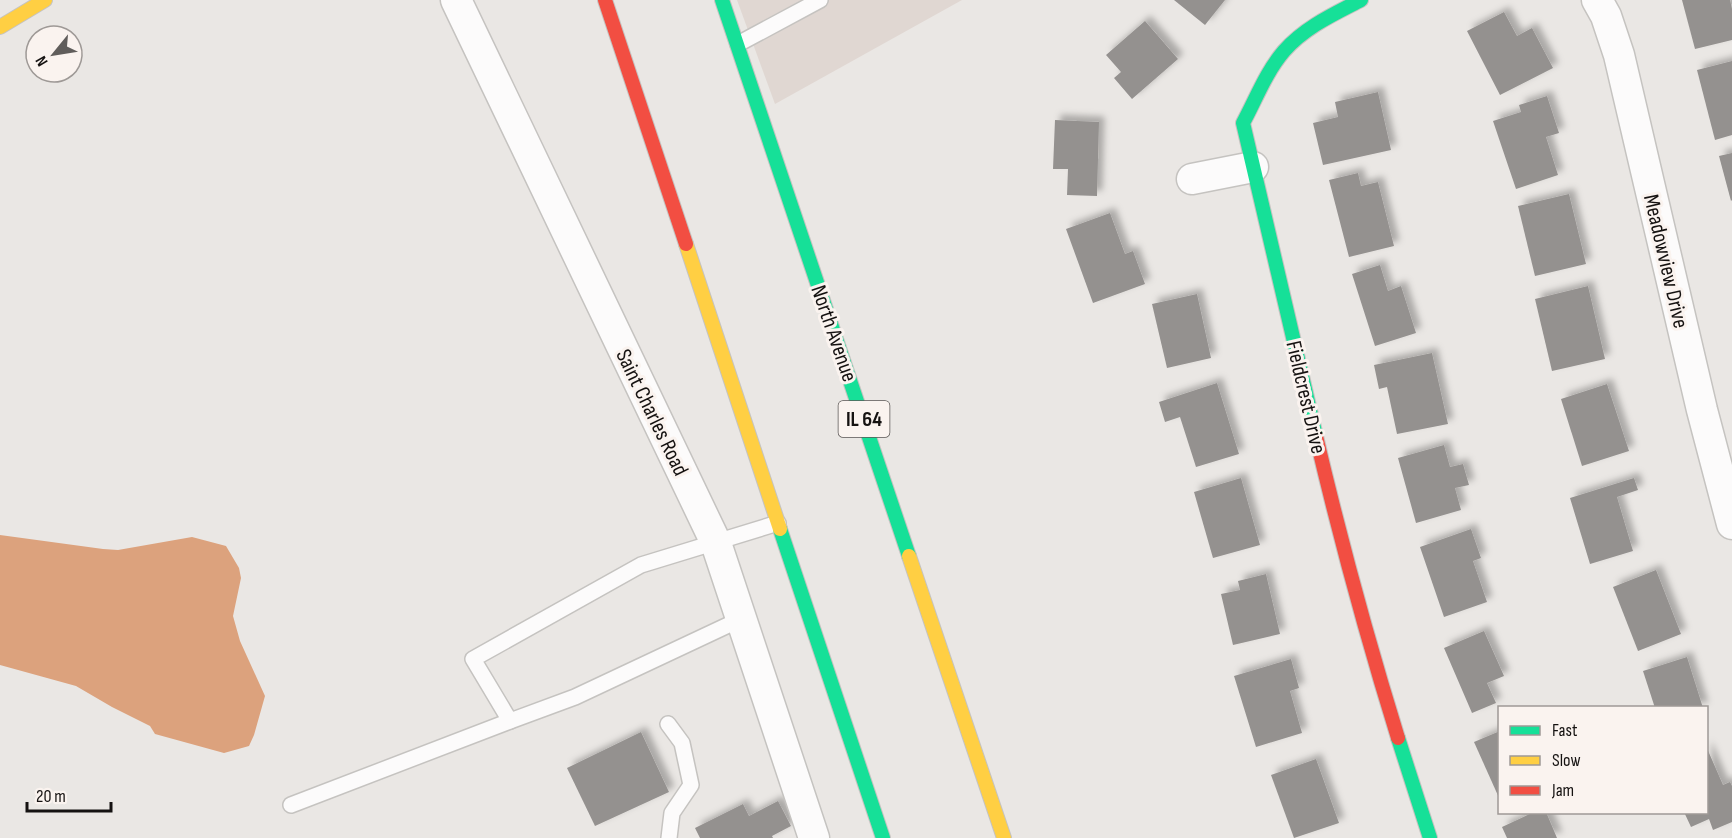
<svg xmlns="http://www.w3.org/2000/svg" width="1732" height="838" viewBox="0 0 1732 838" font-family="'Sofia Sans Condensed',sans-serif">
<defs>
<filter id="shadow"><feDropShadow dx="5.5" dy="-5.5" stdDeviation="3" flood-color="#0004"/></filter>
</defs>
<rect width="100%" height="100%" fill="#eae7e4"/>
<path fill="#e0d7d2" d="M737,0H962L775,104Z"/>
<path fill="#dca27d" d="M0,535L103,549L118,550L192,537L226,546L239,568L241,578L233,616L240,641L265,696L254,735L249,746L224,753L155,734L150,726L112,707L76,686L0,665Z"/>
<g fill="#94918f" filter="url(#shadow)">
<path d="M1174,0H1225L1205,25Z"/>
<path d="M1682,0H1730L1732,9V40L1695,49Z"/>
<path d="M1504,12L1517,36L1532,28L1553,68L1500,95L1467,31Z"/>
<path d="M1145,21L1178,59L1132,99L1114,78L1121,72L1106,55Z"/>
<path d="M1732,61V135L1715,140L1697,70Z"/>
<path d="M1378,92L1391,150L1323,165L1313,123L1338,117L1335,102Z"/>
<path d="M1547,96L1559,133L1546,137L1558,175L1516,189L1493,121L1521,112L1519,105Z"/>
<path d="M1055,120L1099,122L1097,196L1067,195L1068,169H1053Z"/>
<path d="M1732,153V200L1731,201L1719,156Z"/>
<path d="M1358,173L1361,186L1378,182L1394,246L1349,257L1329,180Z"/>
<path d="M1569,194L1586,264L1535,276L1518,206Z"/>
<path d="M1110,213L1125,254L1133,251L1145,284L1093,303L1066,229Z"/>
<path d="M1380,265L1388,291L1401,286L1416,333L1375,346L1352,274Z"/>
<path d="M1588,286L1605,359L1552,371L1535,299Z"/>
<path d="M1197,294L1211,358L1167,368L1152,304Z"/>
<path d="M1432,353L1448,424L1397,434L1387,387L1379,389L1374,365Z"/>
<path d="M1217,383L1239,454L1196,467L1180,417L1165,422L1159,402Z"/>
<path d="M1607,384L1629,451L1582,466L1561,399Z"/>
<path d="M1444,445L1450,467L1463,464L1469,485L1455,488L1461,510L1416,523L1398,458Z"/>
<path d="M1241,478L1260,545L1213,558L1194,492Z"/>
<path d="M1634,478L1638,490L1617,497L1633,551L1590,564L1570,498Z"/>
<path d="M1471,529L1481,558L1473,561L1487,602L1444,617L1420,547Z"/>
<path d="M1656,570L1681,634L1638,651L1613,587Z"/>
<path d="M1266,574L1280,634L1233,645L1221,594L1240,590L1238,581Z"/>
<path d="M1484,631L1504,676L1487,683L1496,703L1472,713L1444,648Z"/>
<path d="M1687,657L1703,708H1655L1643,671Z"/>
<path d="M1291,659L1299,688L1290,691L1302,733L1256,747L1234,676Z"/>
<path d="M1500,731V800L1474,742Z"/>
<path d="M641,732L669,792L595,826L567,768Z"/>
<path d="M1706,746L1723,785L1730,782L1732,786V822L1713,830L1709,819L1691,827L1684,812H1706Z"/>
<path d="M1316,759L1339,823L1294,838L1271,775Z"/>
<path d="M778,801L791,826L772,836L773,838H700L695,828L743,804L749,816Z"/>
<path d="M1534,812H1546L1557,838H1507L1502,827Z"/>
</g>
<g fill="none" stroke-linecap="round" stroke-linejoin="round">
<g stroke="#c5c3c0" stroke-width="18">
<g id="lane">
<path d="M738,44L820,0"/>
<path d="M741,619L575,697L510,721L473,659L641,565L778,523"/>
<path d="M668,724L682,743L691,785L672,813L669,838"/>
<path d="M291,805L510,721"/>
</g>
</g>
<g stroke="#c5c3c0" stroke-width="33">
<g id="street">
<path d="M456,0L716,543L814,838"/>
<path d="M1597,0L1606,16L1619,55L1702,410L1732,524"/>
<path d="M1192,179L1253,167"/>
</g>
</g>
<g stroke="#c5c3c0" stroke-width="16">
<g id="fast">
<path d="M722,0L909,556"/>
<path d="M1316,436L1243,123C1256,99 1266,72 1284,51C1305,27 1334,14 1361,0"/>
<path d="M780,529L883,838"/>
<path d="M1398,738L1430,838"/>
</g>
</g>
<g stroke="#c5c3c0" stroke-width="16">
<g id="slow">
<path d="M0,27L45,0"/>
<path d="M686,244L780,529"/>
<path d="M909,556L1004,838"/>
</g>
</g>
<g stroke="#c5c3c0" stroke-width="16">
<g id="jam">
<path d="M605,0L686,244"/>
<path d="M1316,436C1340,538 1367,638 1398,738"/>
</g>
</g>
<use href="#lane" stroke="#fcfbfb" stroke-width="15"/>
<use href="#street" stroke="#fcfbfb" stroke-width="30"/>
<use href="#fast" stroke="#16e098" stroke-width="14"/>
<use href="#slow" stroke="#ffcf43" stroke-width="14"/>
<use href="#jam" stroke="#f24e42" stroke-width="14"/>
</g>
<g text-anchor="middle" stroke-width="6" stroke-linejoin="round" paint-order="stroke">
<rect fill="#faf3ef" stroke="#5a5654" stroke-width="1.5" x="838.5" y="401" width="51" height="36" rx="4.5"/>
<g font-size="21" font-weight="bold" fill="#151211">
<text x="864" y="426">IL 64</text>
</g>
<g font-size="22" fill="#151211" stroke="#faf3ef">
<text transform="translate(1667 261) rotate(77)" y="8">Meadowview Drive</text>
<text transform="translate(835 333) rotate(71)" y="8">North Avenue</text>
<text transform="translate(1307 397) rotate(77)" y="8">Fieldcrest Drive</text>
<text transform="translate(653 412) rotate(64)" y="8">Saint Charles Road</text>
</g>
</g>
<rect x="1498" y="706" width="210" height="108" fill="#faf3ef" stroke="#9e9996" stroke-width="1.5"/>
<rect x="1510" y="726" width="30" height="9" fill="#16e098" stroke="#9e9996" stroke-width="1.5"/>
<text x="1552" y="736" font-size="18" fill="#151211">Fast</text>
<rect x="1510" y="756" width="30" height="9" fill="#ffcf43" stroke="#9e9996" stroke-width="1.5"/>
<text x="1552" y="766" font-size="18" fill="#151211">Slow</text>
<rect x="1510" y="786" width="30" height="9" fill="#f24e42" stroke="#9e9996" stroke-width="1.5"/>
<text x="1552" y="796" font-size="18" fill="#151211">Jam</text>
<g transform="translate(54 54) rotate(240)"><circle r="28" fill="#faf3ef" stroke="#9e9996" stroke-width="1.5"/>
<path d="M0-4.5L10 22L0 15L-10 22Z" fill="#605d5b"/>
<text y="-9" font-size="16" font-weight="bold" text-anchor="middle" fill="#151211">N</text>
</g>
<path d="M27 802v9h84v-9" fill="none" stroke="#151211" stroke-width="3"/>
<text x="36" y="802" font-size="18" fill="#151211" stroke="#faf3ef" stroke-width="4.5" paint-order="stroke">20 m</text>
</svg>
